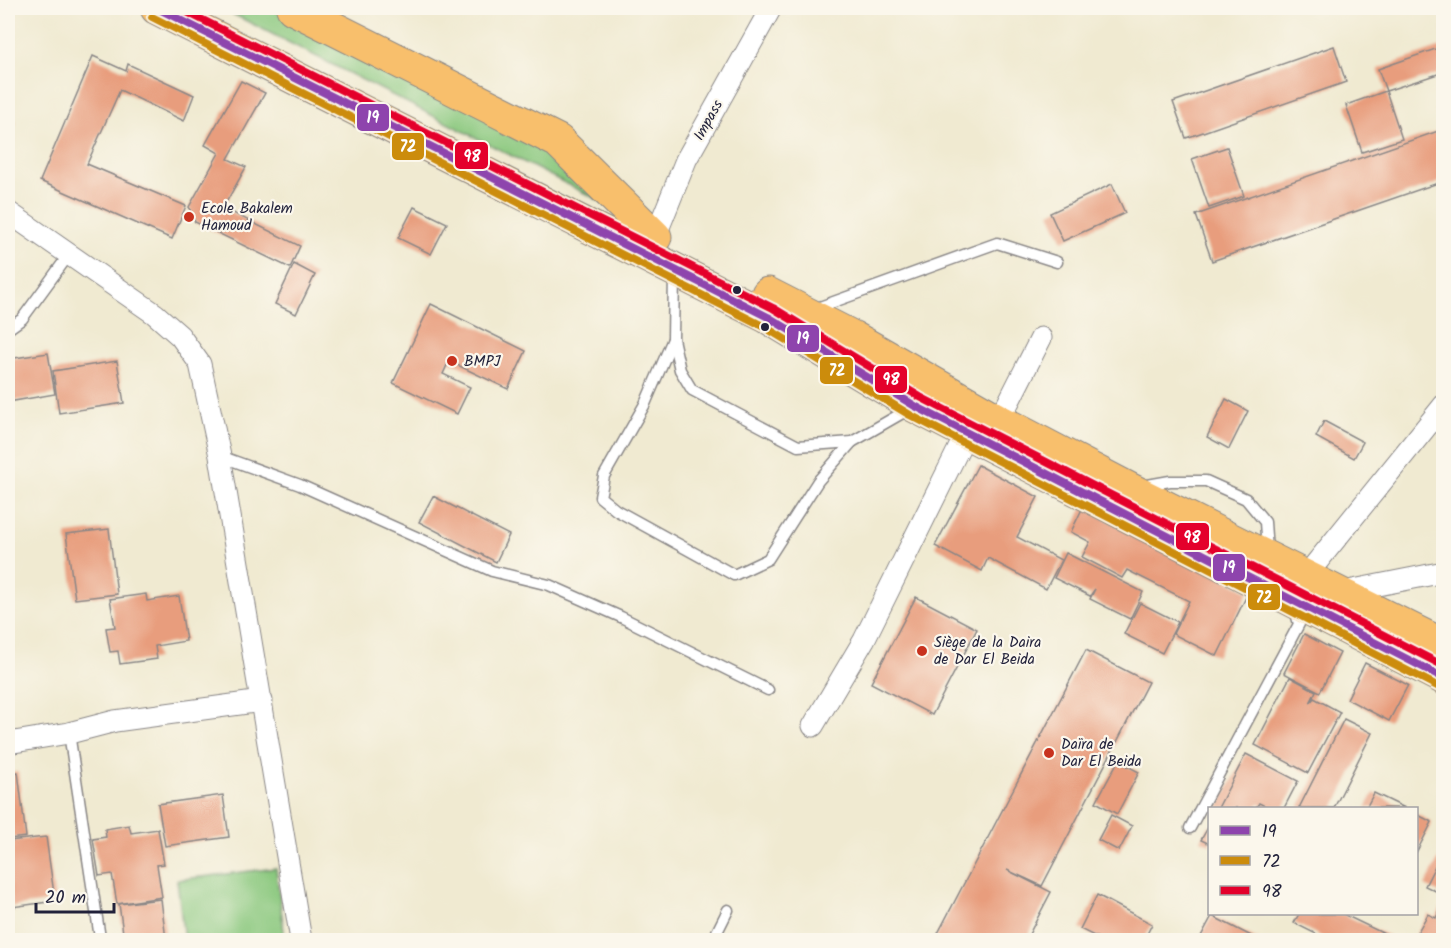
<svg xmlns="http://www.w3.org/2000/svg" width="1451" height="948" viewBox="0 0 1451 948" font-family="Kalam,sans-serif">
<rect width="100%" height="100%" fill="#fbf7ec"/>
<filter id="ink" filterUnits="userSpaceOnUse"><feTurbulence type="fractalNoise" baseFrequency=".0167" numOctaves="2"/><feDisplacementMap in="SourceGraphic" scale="12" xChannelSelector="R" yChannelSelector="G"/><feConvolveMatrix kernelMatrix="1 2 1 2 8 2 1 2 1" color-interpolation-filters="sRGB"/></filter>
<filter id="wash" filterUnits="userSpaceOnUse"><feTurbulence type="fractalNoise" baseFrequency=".008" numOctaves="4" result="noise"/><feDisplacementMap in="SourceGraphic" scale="24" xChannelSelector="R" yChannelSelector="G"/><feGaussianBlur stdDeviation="1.35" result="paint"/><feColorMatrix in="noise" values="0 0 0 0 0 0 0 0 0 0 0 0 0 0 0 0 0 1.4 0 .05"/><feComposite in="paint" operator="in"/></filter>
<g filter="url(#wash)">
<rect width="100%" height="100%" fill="#f0ead1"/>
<g fill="#8ac87e" stroke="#56755c" stroke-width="1.5">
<path d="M221,8H275L544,140L614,208Z"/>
<path d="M276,868L285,940H184L177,880Z"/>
</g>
<g id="blocks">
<g fill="#e89d7d">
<path d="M1334,46L1346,82L1186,138L1173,102Z"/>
<path d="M1444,46V72L1386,91L1378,69Z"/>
<path d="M93,56L126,71L128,64L194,95L184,121L120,90L87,164L186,206L172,239L40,181Z"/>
<path d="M241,81L265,93L228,159L246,167L223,208L300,246L290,268L195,222L189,207L219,153L205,145Z"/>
<path d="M1386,91L1402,139L1362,152L1346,105Z"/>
<path d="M8,118L16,122L8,141Z"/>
<path d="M1444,129V181L1212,261L1196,215Z"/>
<path d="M1227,147L1244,196L1209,208L1192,159Z"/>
<path d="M1112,184L1125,213L1063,241L1050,213Z"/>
<path d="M414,207L447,223L431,254L398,238Z"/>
<path d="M294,264L315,275L296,314L275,304Z"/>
<path d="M431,304L526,351L508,389L449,361L443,374L470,387L457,414L393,383Z"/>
<path d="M48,353L55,394L8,402V359Z"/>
<path d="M117,361L124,403L59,413L53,371Z"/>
<path d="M1226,399L1248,411L1229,449L1207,437Z"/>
<path d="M1324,421L1363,442L1354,458L1316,437Z"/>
<path d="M978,465L1038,497L1017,537L1061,560L1046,589L988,558L982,571L935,546Z"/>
<path d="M433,496L509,535L496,562L419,522Z"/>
<path d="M1083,507L1249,591L1217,656L1173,634L1189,601L1127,570L1122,578L1082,557L1090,542L1071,532Z"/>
<path d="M109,529L117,594L75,599L66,534Z"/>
<path d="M1066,553L1143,592L1130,619L1090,599L1095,589L1090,596L1054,578Z"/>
<path d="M146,594L147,601L179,596L186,641L155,646L157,659L120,664L118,651L110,652L106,628L115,627L110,599Z"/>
<path d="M916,597L977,629L932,715L871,683Z"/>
<path d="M1140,603L1178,622L1162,653L1124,634Z"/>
<path d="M1304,634L1340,653L1320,692L1284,673Z"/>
<path d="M1086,650L1148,682L1042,886L1007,870L1051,892L1026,940H938L935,939Z"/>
<path d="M1365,663L1408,685L1389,721L1347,699Z"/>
<path d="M1290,677L1316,691L1310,703L1314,698L1340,712L1308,773L1255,745Z"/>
<path d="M1344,719L1372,733L1334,808H1299Z"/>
<path d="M1246,754L1298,781L1284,808H1269L1259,803L1256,808H1218Z"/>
<path d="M1118,761L1139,772L1117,814L1096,802Z"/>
<path d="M18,772L26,837L8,839V773Z"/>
<path d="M1374,793L1405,808H1366Z"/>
<path d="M223,795L229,837L165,846L158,804Z"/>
<path d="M1416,814L1432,822L1416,853Z"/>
<path d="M1111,815L1132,826L1119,851L1098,840Z"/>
<path d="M1210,824V844L1201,840Z"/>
<path d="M129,825L131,833L158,829L164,864L157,865L162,897L117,904L112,874L99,876L93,839L106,837L105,829Z"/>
<path d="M46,837L55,901L12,907L8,870V841Z"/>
<path d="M1440,856L1444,857V895L1425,886Z"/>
<path d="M1097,895L1152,924L1144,940H1102L1080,929Z"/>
<path d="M161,899L166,940H124L119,904Z"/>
<path d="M1444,902V940H1413L1428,914L1436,918Z"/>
<path d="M1299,914H1343L1397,940H1328L1294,923Z"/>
<path d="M1212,916L1259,940H1199Z"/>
</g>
</g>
</g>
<g filter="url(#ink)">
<use href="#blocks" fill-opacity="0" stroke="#898686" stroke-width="1.5"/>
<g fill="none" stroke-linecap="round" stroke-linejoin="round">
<g stroke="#898686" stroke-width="13">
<g id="lane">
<path d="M674,274L673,339L680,370L692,390L798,446L852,442L911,408"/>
<path d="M814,309L997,243L1057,262"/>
<path d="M8,329L22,319L68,256"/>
<path d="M673,339L645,404L604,476L600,497L616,510L734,575L768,559L818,481L852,442"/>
<path d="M220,456L300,485L492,571L549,585L621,617L768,690"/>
<path d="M1142,486L1170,481H1206L1246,499L1265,522L1267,551"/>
<path d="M69,733L100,938"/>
<path d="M1190,828L1299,624L1295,610"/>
<path d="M713,940L728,910"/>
</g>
</g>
<g stroke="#898686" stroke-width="23">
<g id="street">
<path d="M8,212L155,314L180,336L200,364L220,456L301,940"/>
<path d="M655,237L686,160L771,8"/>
<path d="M999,421L1041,338"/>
<path d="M1299,586L1305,577L1444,405"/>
<path d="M1338,593L1444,572"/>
<path d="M813,726L864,640L967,432"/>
<path d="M8,743L69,733L115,721L262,701"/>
</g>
</g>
<g stroke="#898686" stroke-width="35">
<g id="highway">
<path d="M157,8L768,317L915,406L1444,678"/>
<path d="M293,8L558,141L655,237"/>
<path d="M768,294L852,337L999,421L1129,489L1444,646"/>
</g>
</g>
<use href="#lane" stroke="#fff" stroke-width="10"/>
<use href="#street" stroke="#fff" stroke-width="21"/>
<use href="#highway" stroke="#f8bf6c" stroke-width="33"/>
<g stroke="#fbf7ec" stroke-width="12">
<path id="bus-1" d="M157,8L768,317L915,406L1444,678"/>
</g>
<g stroke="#fbf7ec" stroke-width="12">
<path id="bus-2" d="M152,17L763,326L910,415L1439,687"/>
</g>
<g stroke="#fbf7ec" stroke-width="12">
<path id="bus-3" d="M179,8L773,308L920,397L1444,666"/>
</g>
<use href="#bus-1" stroke="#8e44ad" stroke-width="8"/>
<use href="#bus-2" stroke="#cc8c0c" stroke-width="8"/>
<use href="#bus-3" stroke="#e4002b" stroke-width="8"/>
</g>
</g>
<g fill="#c8321e" stroke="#fbf7ec" stroke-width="2">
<circle cx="189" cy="217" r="6"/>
<circle cx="452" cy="361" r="6"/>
<circle cx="922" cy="651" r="6"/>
<circle cx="1049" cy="753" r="6"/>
</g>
<g fill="#22223b" stroke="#fbf7ec" stroke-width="2">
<circle cx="737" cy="290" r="5"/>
<circle cx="765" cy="327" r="5"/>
</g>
<g text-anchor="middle" stroke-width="4.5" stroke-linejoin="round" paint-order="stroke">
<g font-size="15" fill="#22223b" stroke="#fbf7ec">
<text transform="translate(708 120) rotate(-61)" y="5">Impass</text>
</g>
<g font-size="15" fill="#22223b" stroke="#fbf7ec" text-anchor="start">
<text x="201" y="213">Ecole Bakalem<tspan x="201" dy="17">Hamoud</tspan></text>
<text x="464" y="366">BMPJ</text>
<text x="934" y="647">Siège de la Daira<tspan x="934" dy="17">de Dar El Beida</tspan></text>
<text x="1061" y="749">Daïra de<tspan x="1061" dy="17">Dar El Beida</tspan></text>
</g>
</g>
<g stroke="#fbf7ec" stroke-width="2">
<rect x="356" y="103" width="34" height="29" rx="6" fill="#8e44ad"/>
<rect x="391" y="132" width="34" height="29" rx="6" fill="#cc8c0c"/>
<rect x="454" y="141" width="35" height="29" rx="6" fill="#e4002b"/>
<rect x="786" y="324" width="34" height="29" rx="6" fill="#8e44ad"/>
<rect x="819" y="356" width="35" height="29" rx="6" fill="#cc8c0c"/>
<rect x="874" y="365" width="34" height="29" rx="6" fill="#e4002b"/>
<rect x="1175" y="522" width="35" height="29" rx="6" fill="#e4002b"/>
<rect x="1212" y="553" width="34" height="29" rx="6" fill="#8e44ad"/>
<rect x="1247" y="583" width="34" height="28" rx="6" fill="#cc8c0c"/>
</g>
<g font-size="16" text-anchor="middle" font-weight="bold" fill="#fff">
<text x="373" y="123">19</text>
<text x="408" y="152">72</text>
<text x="472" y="162">98</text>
<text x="803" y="344">19</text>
<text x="837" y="376">72</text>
<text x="891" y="385">98</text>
<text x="1192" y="543">98</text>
<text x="1229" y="573">19</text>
<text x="1264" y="603">72</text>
</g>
<rect width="1451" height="948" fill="none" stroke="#fbf7ec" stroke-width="30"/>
<rect x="1208" y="807" width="210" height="108" fill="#fbf7ec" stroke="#a4a2a5" stroke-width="1.5"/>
<rect x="1220" y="826" width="30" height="9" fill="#8e44ad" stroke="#a4a2a5" stroke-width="1.5"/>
<text x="1262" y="837" font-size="18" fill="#22223b">19</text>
<rect x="1220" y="856" width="30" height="9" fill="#cc8c0c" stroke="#a4a2a5" stroke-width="1.5"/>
<text x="1262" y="867" font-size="18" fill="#22223b">72</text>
<rect x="1220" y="886" width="30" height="9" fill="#e4002b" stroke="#a4a2a5" stroke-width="1.5"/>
<text x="1262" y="897" font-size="18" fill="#22223b">98</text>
<path d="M36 903v9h78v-9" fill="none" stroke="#22223b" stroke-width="3"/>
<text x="45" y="903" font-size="18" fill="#22223b" stroke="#fbf7ec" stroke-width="4.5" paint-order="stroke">20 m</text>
</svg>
